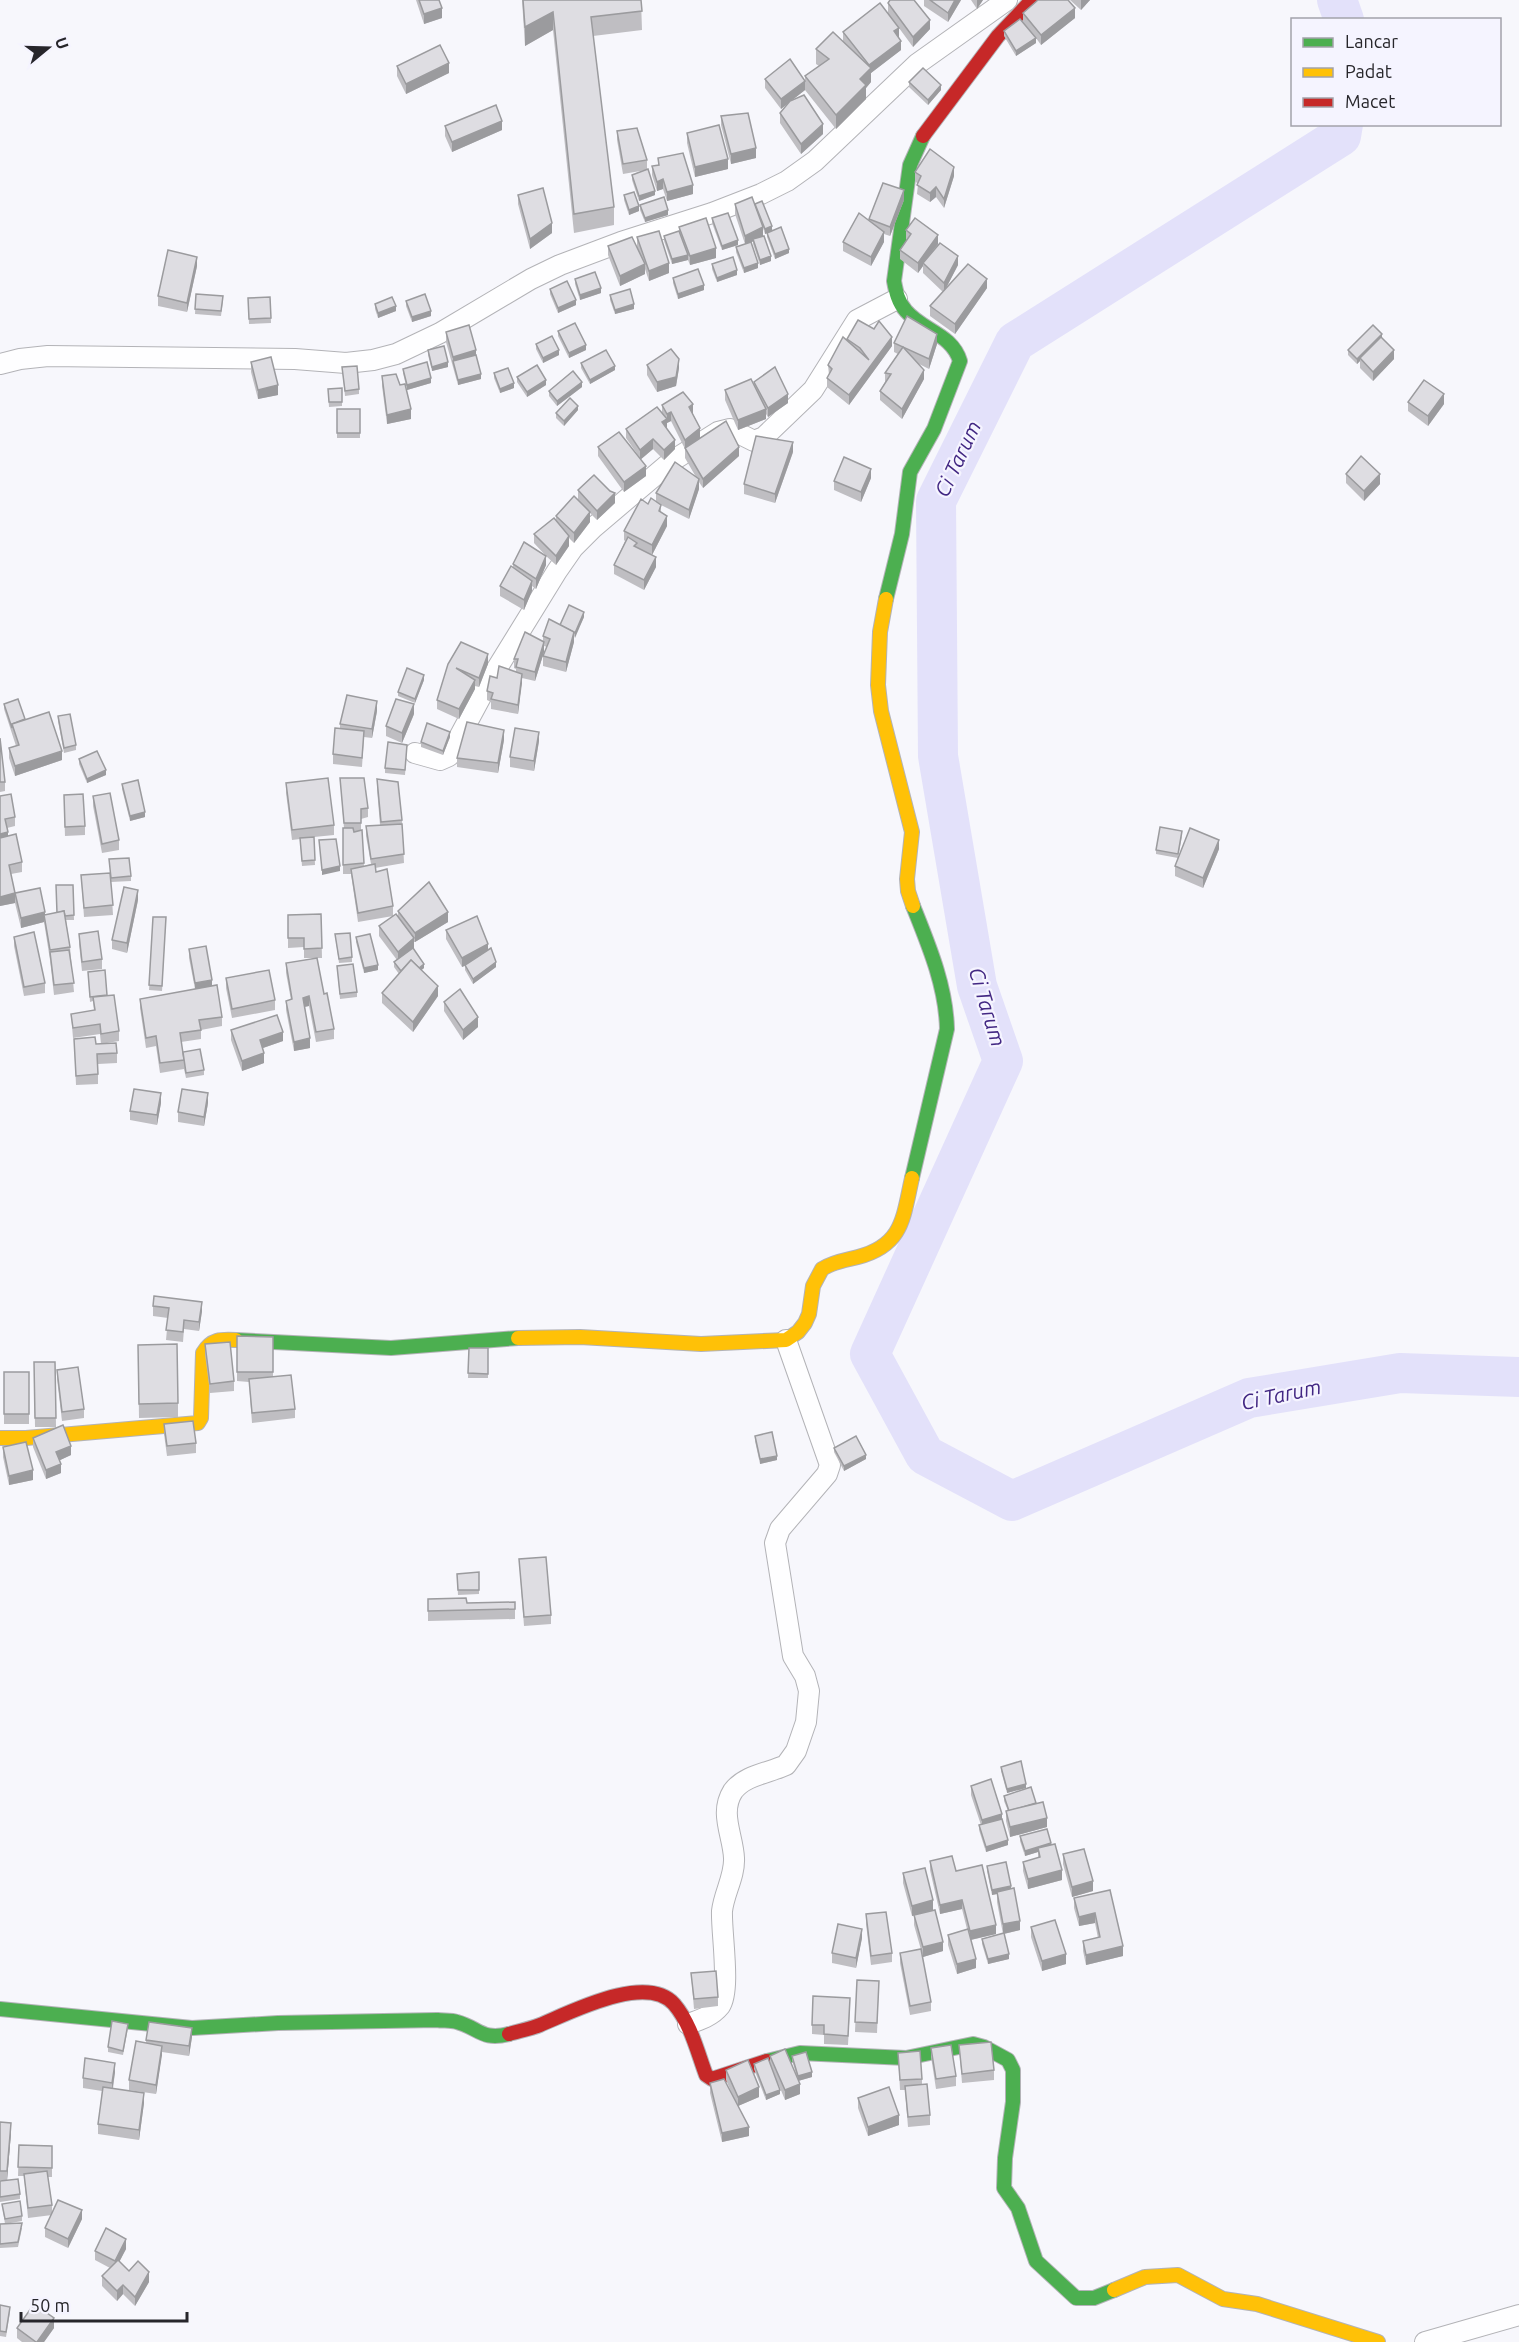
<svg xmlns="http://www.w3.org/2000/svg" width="1519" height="2342" viewBox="0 0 1519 2342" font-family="Ubuntu,sans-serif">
<rect width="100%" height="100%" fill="#f7f7fc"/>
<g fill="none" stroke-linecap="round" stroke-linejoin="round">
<g stroke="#e3e1fa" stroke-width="40">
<path d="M1337,0L1344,20"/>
<path d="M1343,124L1341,136L1015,342L936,501L938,756L977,986L1003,1061L870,1354L925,1455L1012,1501L1249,1398L1400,1373L1519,1377"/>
</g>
<g stroke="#b3b3b7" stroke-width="22">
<g id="street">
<path d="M0,364L20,359L48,356L295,359L346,363L373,360L396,354L440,333L531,279L560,265L621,242L712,213L761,194L787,181L815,161L917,64L1007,0"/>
<path d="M415,753L440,760L449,756L491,678L557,571L573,548L594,527L672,461L718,432L730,429L754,441L764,437L813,390L857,320L897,299"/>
<path d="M688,2024C700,2020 712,2016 720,2006C731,1990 721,1932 722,1911C724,1893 735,1876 734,1858C733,1835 719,1813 733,1791C745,1775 769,1773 786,1765L796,1751L806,1722L809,1691L805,1676L793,1656L775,1543L780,1529L827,1474L830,1465L786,1340"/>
<path d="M1425,2342L1519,2315"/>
</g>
</g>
<g stroke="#b3b3b7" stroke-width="16">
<g id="fast">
<path d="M886,599L902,534L910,472L934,429L960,361C952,334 923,331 906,311C898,302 896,292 894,281L910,165L923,136"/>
<path d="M912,1178L947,1029C946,986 929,946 913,906"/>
<path d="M236,1340L391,1348L518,1338"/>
<path d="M0,2009L192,2028L278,2023L437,2020C443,2021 451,2020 457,2022C479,2028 482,2041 509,2034"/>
<path d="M767,2061L800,2053L906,2058L973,2044L984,2047L1008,2060L1013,2070V2102L1005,2158L1004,2188L1018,2208L1036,2261L1076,2298H1094L1114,2290"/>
</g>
</g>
<g stroke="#b3b3b7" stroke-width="16">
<g id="slow">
<path d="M886,599L880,632L878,685L881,711L912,832L907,879L908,891L913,906"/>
<path d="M518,1338L580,1337L701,1344L786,1340L798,1332L805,1323L809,1314L813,1286L822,1269C832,1262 846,1260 858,1257C903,1245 903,1218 912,1178"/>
<path d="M0,1438H26L198,1423L201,1418L203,1353C211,1339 221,1339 236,1340"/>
<path d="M1114,2290L1145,2277L1178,2275L1223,2299L1257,2304L1378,2342"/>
</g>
</g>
<g stroke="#b3b3b7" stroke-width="16">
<g id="jam">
<path d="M923,136L998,36L1032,0"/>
<path d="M509,2034C519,2031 530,2029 540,2025C571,2012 646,1973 674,2004C691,2024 697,2051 706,2075L712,2079L767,2061"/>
</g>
</g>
<use href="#street" stroke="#fefeff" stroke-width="20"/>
<use href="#fast" stroke="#4caf50" stroke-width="14"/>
<use href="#slow" stroke="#ffc107" stroke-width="14"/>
<use href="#jam" stroke="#c62828" stroke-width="14"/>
</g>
<g fill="#bfbec2">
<path d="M416,0H439L442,18L424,24Z"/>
<path d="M522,0H641L642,30L593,36L614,207V225L574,233L553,30L525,46Z"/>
<path d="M924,0H961L948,22L924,6Z"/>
<path d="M971,0H983L977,9Z"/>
<path d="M1070,0H1090L1081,10Z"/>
<path d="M888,3L930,29L913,47L899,28V38L901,50L871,73V82L866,88V99L836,129L805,90L791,101L823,134L801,154L780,123V113L789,102L781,109L765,88V79L805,81V76L819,66L816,64V49L843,41V32L888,12Z"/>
<path d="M1023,13L1075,18L1041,45L1036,38V43L1016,56L1004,36V31L1023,22Z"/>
<path d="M397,66L449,73L406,94L397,76Z"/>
<path d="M909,82L941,90L928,105L909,87Z"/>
<path d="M721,116L756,158L731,164L721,125Z"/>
<path d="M445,126L502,130L452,152L445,136Z"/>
<path d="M617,131L647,160V170L655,195L639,201L632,180V175L646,170L623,174L617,140Z"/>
<path d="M687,133L728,169L695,177L687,143Z"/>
<path d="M658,158L693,194L667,201L663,189L657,191L652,175V166L658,165Z"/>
<path d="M915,172L954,176L944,208L936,197L930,202L917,194L918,184L915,181Z"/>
<path d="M518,195L552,233L530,249L518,204Z"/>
<path d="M624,195L639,211L629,215L624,200Z"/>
<path d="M904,200L890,236L884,234V242L871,266L843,251V242L869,221V219Z"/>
<path d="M735,204L755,205L789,253L775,259L767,237V233L765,234L763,228V236L771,261L760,265L753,244V241L751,243L758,268L744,273L736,252V247L745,244L735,214Z"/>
<path d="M640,205L668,215L645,222L640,210Z"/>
<path d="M712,218L738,245L722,250L712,223Z"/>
<path d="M679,227L716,258L690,265L688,260L672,264L664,241V236L679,231Z"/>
<path d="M906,230L938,244L958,265L945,290L987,288L955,334L930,316V306L943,292L923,273V266L918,273L900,259V250L907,240L906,239Z"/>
<path d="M637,237L669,273L649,281L645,269V274L620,286L608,255V246L639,252L637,247Z"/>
<path d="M712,264L737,275L717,282L712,269Z"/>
<path d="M197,266L187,312L158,306V296Z"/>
<path d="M673,278L704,290L678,299L673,283Z"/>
<path d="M575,279L601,293L580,300L575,284Z"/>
<path d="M550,289L576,305L558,313L550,294Z"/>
<path d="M196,294L223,301L221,316L195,314Z"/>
<path d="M610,295L634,309L615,314L610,300Z"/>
<path d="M270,297L271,323L249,324L248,298Z"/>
<path d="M406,301L431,316L412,322L406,306Z"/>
<path d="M375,304L396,311L378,318L375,309Z"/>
<path d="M558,331L586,350L569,358L558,336Z"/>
<path d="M446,332L476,355L481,379L458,385L446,342Z"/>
<path d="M847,339L892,346L849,405L827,387V378L829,375L828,365L847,341Z"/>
<path d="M894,343L937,344L929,369L919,364L924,379L902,419L880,400V391L885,382V373L898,354L894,352Z"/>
<path d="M536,344L559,355L543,363L536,349Z"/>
<path d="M428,350L448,367L432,371L428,355Z"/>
<path d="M1348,350L1394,359L1373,381L1360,368V361L1357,364L1348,355Z"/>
<path d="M251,362L278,395L258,399L251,372Z"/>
<path d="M581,363L615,370L590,384L581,368Z"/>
<path d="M647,365L679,368L676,386L657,392L647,375Z"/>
<path d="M342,367L359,389V394L345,396Z"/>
<path d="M403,369L431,383L407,390L403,373Z"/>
<path d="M494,373L514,388L500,393L494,378Z"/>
<path d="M382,376L411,419L387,424L382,386Z"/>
<path d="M517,377L546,385L527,397L517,382Z"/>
<path d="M754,382L788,403L768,417L766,414V419L738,430L725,400V390L754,386Z"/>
<path d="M582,387L557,406L549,396V391Z"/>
<path d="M342,388V406L329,407L328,389Z"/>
<path d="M1408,402L1444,404L1428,426L1408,411Z"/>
<path d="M662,405L693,414L700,438L689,446L739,456L703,488L699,482V489L689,519L661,505V512L667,526L652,555L656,567L644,590L614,574V565L625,541L624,540V531L648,504L656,502V493L696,477L685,458V449L671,421L667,423L666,429L675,449L664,460L653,449L640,460L646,476L624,492L598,456V447L640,458L626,438V429L662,413Z"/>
<rect x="337" y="409" width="23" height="29"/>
<path d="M578,410L564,426L556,418V413Z"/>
<path d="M793,452L775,503L744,494V484Z"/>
<path d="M1346,474L1380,484L1364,501L1346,483Z"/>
<path d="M871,478L861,502L834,490V481Z"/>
<path d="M578,490L615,503L597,520L590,513V522L574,543L569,538V546L556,565L546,556V565L536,589L532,586V591L524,610L500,596V586L513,567V564L546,556L534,543V534L556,521V516L578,499Z"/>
<path d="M584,617L574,638V642L566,672L543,666V656L547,647L544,646V652L535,681L522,678L518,714L491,709V702L487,700V691L497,678L516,672V669L514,668V659L543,642V636L560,625Z"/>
<path d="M448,664H488L479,687L475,686V689L459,719L437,709V700Z"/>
<path d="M424,680L415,703L398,696V692Z"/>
<path d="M4,704L25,719L62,760L15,776L9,758V748L16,746L4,709Z"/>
<path d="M377,711L372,738L364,737L362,767L333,764V754L340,728V724Z"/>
<path d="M414,714L402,743L386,736V726Z"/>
<path d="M58,716L76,745V750L64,753L58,721Z"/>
<path d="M450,737L443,755L421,747V742Z"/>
<path d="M0,738L5,782V791L0,792Z"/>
<path d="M504,740L498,773L457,767V758Z"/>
<path d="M539,741L534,771L510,767V757Z"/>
<path d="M407,750L405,775L385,773V768Z"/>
<path d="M79,759L106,775L87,783L79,764Z"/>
<path d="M340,778L368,808V817L361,819V830L364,866L371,864L366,836V826L380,825L377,789V779L402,820L404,863L375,868L376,872L393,906V916L358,922L351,874H343V828H344Z"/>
<path d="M286,783L334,825V835L314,837L315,865L302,866L300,839L292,840L286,793Z"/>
<path d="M122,784L145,817L130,821L122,789Z"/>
<path d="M0,796L15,817V826L7,828L8,836L22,862V872L11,874L15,893L45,915L56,913L73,885L74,920H66L70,947L74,992L54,995L50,960L44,922L21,928L15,903L0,906Z"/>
<path d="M93,796L119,840V850L102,853L93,806Z"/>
<path d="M64,805L85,826V835L65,836Z"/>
<path d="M1182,836L1178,858L1219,849L1203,888L1175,876V866L1178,858L1156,854V850Z"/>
<path d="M81,875L131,876V881L111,882L113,915L84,917Z"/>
<path d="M138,900L127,953L112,949V940Z"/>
<path d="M398,911L448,922L415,942H414V949L424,968L421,970L438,996L413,1032L382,1003V993L399,974L394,967V962L397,960L379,936V926L398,917Z"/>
<path d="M321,914L322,958H317L324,994L334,1029V1039L316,1042L309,1006L305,1007L310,1048L294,1051L286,1010V1001L291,1000L286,973V963L317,958H304V947L288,948V915Z"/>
<path d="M153,917H166L162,991L149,990Z"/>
<path d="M446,930L488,950L496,967L473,984L465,970V966L462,967L446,939Z"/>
<path d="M79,934L102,959V969L82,971L79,944Z"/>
<path d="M335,934L352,957V962L339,963Z"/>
<path d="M14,937L45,983V993L24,996L14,946Z"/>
<path d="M356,937L378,970L364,973L356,942Z"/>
<path d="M189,949L212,986L222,1017V1026L201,1030V1039L181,1042L183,1052L204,1070V1075L186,1078L184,1069L160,1073L156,1046L146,1048L140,1008V999L195,989L189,958Z"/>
<path d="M337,966L357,992V997L340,999Z"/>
<path d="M88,972L107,995L119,1031V1041L101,1044L100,1034L73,1038L71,1014L94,1011L93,1001L90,1002Z"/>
<path d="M226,978L275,1000V1010L232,1018L226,988Z"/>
<path d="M444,1002L478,1027L463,1040L444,1011Z"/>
<path d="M231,1030L283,1041L263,1048L264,1063L242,1071L231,1040Z"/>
<path d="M74,1039L96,1044L117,1053V1063L98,1064V1084L76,1085Z"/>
<path d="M161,1103L157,1125L130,1120V1111Z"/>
<path d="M208,1103L204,1126L178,1122V1112Z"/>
<path d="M153,1306L202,1311L199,1331L184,1329L183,1342L166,1340L168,1318L153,1316Z"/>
<path d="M237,1336L273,1337V1376L295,1409V1418L252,1423L249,1382L237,1381Z"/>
<path d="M205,1344L234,1381V1391L210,1393L205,1354Z"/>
<path d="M138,1345L178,1403V1417L139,1418Z"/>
<path d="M469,1348H488V1378H468Z"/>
<path d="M34,1362H55L56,1427H35Z"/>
<path d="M57,1370L84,1409V1418L62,1421L57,1379Z"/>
<rect x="4" y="1372" width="25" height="52"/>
<path d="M164,1424L196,1443V1453L167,1456L164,1434Z"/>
<path d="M755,1436L777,1460L760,1464L755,1441Z"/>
<path d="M33,1438L71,1455L60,1460L61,1473L46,1479L33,1447Z"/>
<path d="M3,1447L33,1480L9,1485L3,1457Z"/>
<path d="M834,1448L866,1459L844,1471L834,1452Z"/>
<path d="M519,1559L551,1615V1624L524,1626Z"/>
<path d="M479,1572V1594L458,1595L457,1574Z"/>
<path d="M428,1599L467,1603L515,1602V1619L428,1621Z"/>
<path d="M1001,1767L1026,1788L1007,1793L1001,1771Z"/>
<path d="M971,1786L1002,1819L1008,1845L986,1852L979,1830V1825H981L971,1795Z"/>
<path d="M1004,1796L1036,1804L1047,1827L1010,1837L1006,1821V1811H1008L1004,1801Z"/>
<path d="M1020,1836L1051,1845L1062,1880L1028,1889L1023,1871V1862L1038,1858V1852L1025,1856L1020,1841Z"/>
<path d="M1063,1854L1093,1891L1072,1897L1063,1864Z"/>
<path d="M930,1861L956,1871L996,1934L971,1940L976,1968L957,1974L948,1945V1935L967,1929L962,1909L940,1914L930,1870Z"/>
<path d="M987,1866L1011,1889L1020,1930L1004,1934L1009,1959L988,1964L982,1944V1939L1003,1934L997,1902V1894L992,1895L987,1871Z"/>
<path d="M903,1873L933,1910L912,1916L903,1883Z"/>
<path d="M1110,1890L1123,1956L1086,1965L1083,1951V1941L1098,1938L1095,1923L1079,1926L1074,1908V1898Z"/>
<path d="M866,1914L892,1953V1962L871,1965L866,1924Z"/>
<path d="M914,1915L943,1951L923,1957L914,1925Z"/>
<path d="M1031,1927L1066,1964L1042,1971L1031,1937Z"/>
<path d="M862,1938L856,1968L832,1963V1953Z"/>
<path d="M900,1953L931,2002V2011L910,2015L900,1963Z"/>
<path d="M691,1973L718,1997V2006L694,2009Z"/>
<path d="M857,1980L879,1981L877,2033L855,2032Z"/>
<path d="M850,2007L848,2045L824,2044V2035L812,2034V2025Z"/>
<path d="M128,2028L123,2055L108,2052V2047Z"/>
<path d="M192,2037L189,2056L162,2052L156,2094L129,2090V2080L146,2043V2040Z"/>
<path d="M959,2045L994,2070V2080L962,2083Z"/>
<path d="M931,2048L956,2076V2086L936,2089L931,2057Z"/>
<path d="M898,2053L922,2079V2084L930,2115V2125L908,2127L905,2090H900Z"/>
<path d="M770,2056L800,2094L785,2100L778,2083L780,2094L766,2100L754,2069V2064L770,2063Z"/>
<path d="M792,2056L812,2077L798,2081L792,2060Z"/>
<path d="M726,2070L759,2097L738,2106L749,2136L722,2142L710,2093V2083L734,2098L726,2080Z"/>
<path d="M115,2072L113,2089L144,2103L139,2140L98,2134V2124L102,2091L83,2088V2078Z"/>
<path d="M858,2098L899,2125L868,2136L858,2108Z"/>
<path d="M0,2122L11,2133L7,2180L20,2194V2199L0,2202V2181H4L0,2180Z"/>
<path d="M19,2145L52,2146V2177H48L52,2205V2214L82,2219L68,2248L45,2237V2228L52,2215L28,2218L24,2176H18Z"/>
<path d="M2,2204L22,2216V2221L5,2224Z"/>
<path d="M0,2224L22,2228L18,2247L0,2248Z"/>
<path d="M126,2249L119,2262L129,2271L149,2282L135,2306L123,2294L117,2301L102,2286V2276L110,2268L95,2260V2251Z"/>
<path d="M0,2305L10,2312L6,2337L0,2336Z"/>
<path d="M17,2328H54L44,2342H22L17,2338Z"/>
</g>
<g fill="#9b9b9e">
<path d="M955,0H961L948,22V13Z"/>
<path d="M977,0H983L977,9Z"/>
<path d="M1081,0H1090L1081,10Z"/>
<path d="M442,8V18L424,24V14Z"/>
<path d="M1075,8V18L1041,45V35Z"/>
<path d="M553,12V30L525,46V27Z"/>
<path d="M930,20V29L913,47V37Z"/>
<path d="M899,28V37L894,41V31Z"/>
<path d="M1036,38V43L1016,56V51Z"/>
<path d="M901,41V50L871,73V82L866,88V99L836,129V115L860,79L869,65Z"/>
<path d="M449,63V73L406,94V84Z"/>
<path d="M805,81V90L781,109V99Z"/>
<path d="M941,85V90L928,105V100Z"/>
<path d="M502,121V130L452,152V142Z"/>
<path d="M823,124V134L801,154V144Z"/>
<path d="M756,148V158L731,164V154Z"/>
<path d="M728,159V169L695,177V167Z"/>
<path d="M954,167V176L944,208V199Z"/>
<path d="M663,179V189L657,191V182Z"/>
<path d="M693,185V194L667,201V192Z"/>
<path d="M936,187V197L930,202V193Z"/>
<path d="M904,190V200L890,236V227Z"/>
<path d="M655,191V195L639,201V196Z"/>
<path d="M639,206V211L629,215V210Z"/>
<path d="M668,210V215L645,222V218Z"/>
<path d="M552,223V233L530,249V239Z"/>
<path d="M772,226V231L765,234V229Z"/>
<path d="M763,227V237L745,245V236Z"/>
<path d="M884,232V242L871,266V257Z"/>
<path d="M938,235V244L923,263V266L918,273V263Z"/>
<path d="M738,240V245L722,250V246Z"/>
<path d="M716,248V258L690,265V256Z"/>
<path d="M789,249V253L775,259V254Z"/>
<path d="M688,255V260L672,264V259Z"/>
<path d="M771,256V261L760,265V260Z"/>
<path d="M958,256V265L944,292V283Z"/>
<path d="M197,257V266L187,312V303Z"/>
<path d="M669,263V273L649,281V271Z"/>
<path d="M758,263V268L744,273V268Z"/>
<path d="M645,264V274L620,286V276Z"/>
<path d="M737,270V275L717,282V278Z"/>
<path d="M987,279V288L955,334V324Z"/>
<path d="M704,285V290L678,299V294Z"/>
<path d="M601,288V293L580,300V295Z"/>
<path d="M576,300V305L558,313V308Z"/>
<path d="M634,304V309L615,314V310Z"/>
<path d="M396,306V311L378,318V313Z"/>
<path d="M431,311V316L412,322V317Z"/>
<path d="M937,334V344L929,369V359Z"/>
<path d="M1382,334V339L1360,358V361L1357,364V359Z"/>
<path d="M892,337V346L849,405V395Z"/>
<path d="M586,345V350L569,358V353Z"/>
<path d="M476,350V360L453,361V357Z"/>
<path d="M559,350V355L543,363V358Z"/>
<path d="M1394,350V359L1373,381V372Z"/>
<path d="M679,359V368L676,386L657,392V382Z"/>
<path d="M448,362V367L432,371V367Z"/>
<path d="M615,366V370L590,384V380Z"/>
<path d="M924,370V379L902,419V409Z"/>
<path d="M481,374V379L458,385V380Z"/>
<path d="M431,378V383L407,390V385Z"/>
<path d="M546,380V385L527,397V392Z"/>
<path d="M582,382V387L557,406V401Z"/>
<path d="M514,383V388L500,393V389Z"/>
<path d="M278,385V395L258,399V390Z"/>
<path d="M788,394V403L768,417V408Z"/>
<path d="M1444,394V404L1428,426V416Z"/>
<path d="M693,404V414L689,417V407Z"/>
<path d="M578,406V410L564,426V421Z"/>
<path d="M411,409V419L387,424V415Z"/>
<path d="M766,409V419L738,430V420Z"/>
<path d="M671,412V421L667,423V414Z"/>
<path d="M667,419V428L662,432V422Z"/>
<path d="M700,428V438L685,449V440Z"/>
<path d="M653,439V449L640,460V450Z"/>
<path d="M675,440V449L664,460V450Z"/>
<path d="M793,442V452L775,503V494Z"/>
<path d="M739,447V456L703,488V479Z"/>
<path d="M646,466V476L624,492V482Z"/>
<path d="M871,469V478L861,502V492Z"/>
<path d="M1380,474V484L1364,501V491Z"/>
<path d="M699,479V489L689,519V510Z"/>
<path d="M615,493V503L597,520V511Z"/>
<path d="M590,512V522L574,543V533Z"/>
<path d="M667,516V526L652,555V545Z"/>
<path d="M569,536V546L556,565V556Z"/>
<path d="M546,556V565L536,589V579Z"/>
<path d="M656,557V567L644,590V580Z"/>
<path d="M532,581V591L524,610V600Z"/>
<path d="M584,612V617L575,638V633Z"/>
<path d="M574,632V642L566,672V662Z"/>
<path d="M544,642V652L535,681V672Z"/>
<path d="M488,654V664L479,687V678Z"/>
<path d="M522,674V683L518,714V705Z"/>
<path d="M424,675V680L415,703V699Z"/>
<path d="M475,680V689L459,719V709Z"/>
<path d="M377,701V711L372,738V729Z"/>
<path d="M414,704V714L402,743V733Z"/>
<path d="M504,730V740L498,773V763Z"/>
<path d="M450,732V737L443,755V751Z"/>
<path d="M539,732V741L534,771V761Z"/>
<path d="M62,751V760L15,776V766Z"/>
<path d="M106,770V775L87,783V779Z"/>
<path d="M145,812V817L130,821V816Z"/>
<path d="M8,832V842L0,843V834Z"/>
<path d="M1219,840V849L1203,888V878Z"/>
<path d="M340,866V871L322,875V870Z"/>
<path d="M138,890V900L127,953V943Z"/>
<path d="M15,893V903L0,906V897Z"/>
<path d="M45,912V922L44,915V922L21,928V918Z"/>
<path d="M448,912V922L415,942V933Z"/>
<path d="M414,938V948L398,962V952Z"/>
<path d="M488,944V954L462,967V958Z"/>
<path d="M496,962V967L473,984V979Z"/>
<path d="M424,964V968L418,973V968Z"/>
<path d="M378,965V970L364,973V968Z"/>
<path d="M212,980V989L195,993V983Z"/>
<path d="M438,986V996L413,1032V1022Z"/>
<path d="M309,996V1006L303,1007V998Z"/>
<path d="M478,1017V1027L463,1040V1030Z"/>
<path d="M283,1032V1041L260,1049V1040Z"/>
<path d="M310,1038V1048L294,1051V1042Z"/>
<path d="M264,1053V1063L242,1071V1061Z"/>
<path d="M161,1093V1103L157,1125V1115Z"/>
<path d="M208,1093V1103L204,1126V1117Z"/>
<path d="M202,1302V1311L199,1331V1322Z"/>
<path d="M71,1446V1455L56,1462V1452Z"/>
<path d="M866,1455V1459L844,1471V1466Z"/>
<path d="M777,1456V1460L760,1464V1459Z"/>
<path d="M61,1464V1473L46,1479V1470Z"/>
<path d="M33,1470V1480L9,1485V1476Z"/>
<path d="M1026,1784V1788L1007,1793V1789Z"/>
<path d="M1002,1814V1824L982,1830V1820Z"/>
<path d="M1047,1818V1827L1010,1837V1827Z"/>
<path d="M1008,1840V1845L986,1852V1847Z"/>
<path d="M1051,1843V1848H1038V1852L1025,1856V1851Z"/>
<path d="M1062,1870V1880L1028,1889V1879Z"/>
<path d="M1093,1881V1891L1072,1897V1887Z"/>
<path d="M1011,1886V1891L992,1895V1890Z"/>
<path d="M933,1900V1910L912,1916V1906Z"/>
<path d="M962,1900V1909L940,1914V1905Z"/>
<path d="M1095,1913V1923L1079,1926V1917Z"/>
<path d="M1020,1921V1930L1003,1934V1924Z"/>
<path d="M996,1925V1934L970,1940V1931Z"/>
<path d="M862,1929V1938L856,1968V1958Z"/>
<path d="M943,1942V1951L923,1957V1947Z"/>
<path d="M1123,1946V1956L1086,1965V1955Z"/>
<path d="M1009,1954V1959L988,1964V1959Z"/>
<path d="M1066,1954V1964L1042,1971V1961Z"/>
<path d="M976,1959V1968L957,1974V1964Z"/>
<path d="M192,2028V2037L189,2056V2046Z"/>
<path d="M162,2046V2055L156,2094V2085Z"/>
<path d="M115,2063V2072L112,2092V2083Z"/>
<path d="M812,2072V2077L798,2081V2076Z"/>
<path d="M800,2084V2094L785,2100V2090Z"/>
<path d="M759,2087V2097L738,2106V2097Z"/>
<path d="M780,2090V2094L766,2100V2095Z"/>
<path d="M144,2093V2103L139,2140V2130Z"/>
<path d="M899,2115V2125L868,2136V2127Z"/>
<path d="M11,2123V2133L7,2181V2171Z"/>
<path d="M749,2127V2136L722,2142V2133Z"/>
<path d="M82,2210V2219L68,2248V2239Z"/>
<path d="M126,2239V2249L115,2270V2261Z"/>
<path d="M149,2272V2282L135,2306V2297Z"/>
<path d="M123,2285V2294L117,2301V2291Z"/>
<path d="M54,2318V2328L44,2342H37Z"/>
</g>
<g fill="#dedde2" stroke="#9b9b9e" stroke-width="1.5">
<path d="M419,0H439L442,8L424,14Z"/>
<path d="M523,0H641L642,11L591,17L614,207L574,214L553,12L525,27Z"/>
<path d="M890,0H914L930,20L913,37L888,3Z"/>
<path d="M930,0H955L948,13Z"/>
<path d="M1038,0H1068L1075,8L1041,35L1023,13Z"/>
<path d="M880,3L899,28L894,31L901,41L869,65L843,32Z"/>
<path d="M1020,19L1036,38L1016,51L1004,31Z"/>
<path d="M833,32L871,68L860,79L866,85L836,115L805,76L829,59L816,49Z"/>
<path d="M440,45L449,63L406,84L397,66Z"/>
<path d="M790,59L805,81L781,99L765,79Z"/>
<path d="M923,68L941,85L928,100L909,82Z"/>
<path d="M804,95L823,124L801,144L780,113L790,101Z"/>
<path d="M496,105L502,121L452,142L445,126Z"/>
<path d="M748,113L756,148L731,154L721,116Z"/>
<path d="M719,125L728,159L695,167L687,133Z"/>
<path d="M637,128L647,160L623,164L617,131Z"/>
<path d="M930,149L954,167L944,199L936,187L930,193L917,185L921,176L915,172Z"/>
<path d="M683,153L693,185L667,192L663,179L657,182L652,166L659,165L658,158Z"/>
<path d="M648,169L655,191L639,196L632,175Z"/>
<path d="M883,183L904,190L890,227L869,219Z"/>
<path d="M543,188L552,223L530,239L518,195Z"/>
<path d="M634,192L639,206L629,210L624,195Z"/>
<path d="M664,197L668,210L645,218L640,205Z"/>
<path d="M752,197L763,227L745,236L735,204Z"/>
<path d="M762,201L772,226L765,229L755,204Z"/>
<path d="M728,213L738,240L722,246L712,218Z"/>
<path d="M859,213L884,232L871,257L843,242Z"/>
<path d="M706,218L716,248L690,256L679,227Z"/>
<path d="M915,218L938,235L918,263L900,250L911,234L906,230Z"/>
<path d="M781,227L789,249L775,254L767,233Z"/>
<path d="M659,231L669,263L649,271L637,237Z"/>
<path d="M679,231L688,255L672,259L664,236Z"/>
<path d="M764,236L771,256L760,260L753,239Z"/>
<path d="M632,237L645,264L620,276L608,246Z"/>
<path d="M751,242L758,263L744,268L736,247Z"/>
<path d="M940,243L958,256L944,283L923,263Z"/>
<path d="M168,250L197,257L187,303L158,296Z"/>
<path d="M733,257L737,270L717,278L712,264Z"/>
<path d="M968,264L987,279L955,324L930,306Z"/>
<path d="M698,269L704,285L678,294L673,278Z"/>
<path d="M595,272L601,288L580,295L575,279Z"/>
<path d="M567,281L576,300L558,308L550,289Z"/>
<path d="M630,289L634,304L615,310L610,295Z"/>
<path d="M196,294L223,296L221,311L195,309Z"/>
<path d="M425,294L431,311L412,317L406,301Z"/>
<path d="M270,297L271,318L249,319L248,298Z"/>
<path d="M392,297L396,306L378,313L375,304Z"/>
<path d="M907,316L937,334L929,359L894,343Z"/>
<path d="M858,320L874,329L879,321L892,337L849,395L827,378L832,369L828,365L843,337L869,360L860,348L847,339Z"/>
<path d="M575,323L586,345L569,353L558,331Z"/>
<path d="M469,325L476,350L453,357L446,332Z"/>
<path d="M1373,325L1382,334L1357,359L1348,350Z"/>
<path d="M552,336L559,350L543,358L536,344Z"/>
<path d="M1381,337L1394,350L1373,372L1360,358Z"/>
<path d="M444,346L448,362L432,367L428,350Z"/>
<path d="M903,347L924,370L902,409L880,391L891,374L885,373Z"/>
<path d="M671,349L679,359L676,377L657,382L647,365Z"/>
<path d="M606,350L615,366L590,380L581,363Z"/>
<path d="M476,355L481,374L458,380L453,361Z"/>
<path d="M271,357L278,385L258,390L251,362Z"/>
<path d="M427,362L431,378L407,385L403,369Z"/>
<path d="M537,365L546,380L527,392L517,377Z"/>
<path d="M357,366L359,389L345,391L342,367Z"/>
<path d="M775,367L788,394L768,408L754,382Z"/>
<path d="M508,368L514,383L500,389L494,373Z"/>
<path d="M573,371L582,382L557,401L549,391Z"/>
<path d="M396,374L400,385L405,384L411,409L387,415L382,376Z"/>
<path d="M751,379L766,409L738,420L725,390Z"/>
<path d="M1424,380L1444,394L1428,416L1408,402Z"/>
<path d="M342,388V402H329L328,389Z"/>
<path d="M683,392L693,404L689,407L700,428L685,440L671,412L667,414L662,405Z"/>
<path d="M570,398L578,406L564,421L556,413Z"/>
<path d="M657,407L667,419L662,422L675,440L664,450L653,439L640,450L626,429Z"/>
<rect x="337" y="409" width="23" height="24"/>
<path d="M726,421L739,447L703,479L685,448Z"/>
<path d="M619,432L646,466L624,482L598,447Z"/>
<path d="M756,436L793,442L775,494L744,484Z"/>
<path d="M1361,456L1380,474L1364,491L1346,474Z"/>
<path d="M844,457L871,469L861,492L834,481Z"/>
<path d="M675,462L699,479L689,510L656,493Z"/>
<path d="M594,475L610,491L615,493L597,511L578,490Z"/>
<path d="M574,496L590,512L574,533L556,516Z"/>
<path d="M651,498L661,505L659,511L667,516L652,545L624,531L641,499L648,504Z"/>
<path d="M554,518L569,536L556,556L534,534Z"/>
<path d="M628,537L637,543L634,546L656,557L644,580L614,565Z"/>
<path d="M524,542L546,556L536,579L513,564Z"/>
<path d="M511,566L532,581L524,600L500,586Z"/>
<path d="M569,605L584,612L575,633L560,625Z"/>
<path d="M549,619L574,632L566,662L543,656L550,639L543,636Z"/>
<path d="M525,632L544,642L535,672L516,667L518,659H514Z"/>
<path d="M461,642L488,654L479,678L456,668L475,680L459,709L437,700L448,664Z"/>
<path d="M499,666L522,674L518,705L491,699L493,693L487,691L490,676L497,678Z"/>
<path d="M407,668L424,675L415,699L398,692Z"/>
<path d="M347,695L377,701L372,729L340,724Z"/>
<path d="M18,699L25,719L12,724V728L4,704Z"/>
<path d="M396,699L414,704L402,733L386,726Z"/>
<path d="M49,712L62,751L15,766L9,748L19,745L12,724Z"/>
<path d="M70,714L76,745L64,748L58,716Z"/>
<path d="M467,722L504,730L498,763L457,758Z"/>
<path d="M427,723L450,732L443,751L421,742Z"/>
<path d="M335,728L364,731L362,758L333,754Z"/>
<path d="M515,728L539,732L534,761L510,757Z"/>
<path d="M0,738L5,782H0Z"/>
<path d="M388,742L407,745L405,770L385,768Z"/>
<path d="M97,751L106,770L87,779L79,759Z"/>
<path d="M328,778L334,825L292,830L286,783Z"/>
<path d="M340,778H364L368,808L361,809V823H344Z"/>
<path d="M377,779L398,782L402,820L381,822Z"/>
<path d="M138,780L145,812L130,816L122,784Z"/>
<path d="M110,793L119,840L102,844L93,796Z"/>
<path d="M11,794L15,817L5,819L8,832L0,834V796Z"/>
<path d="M83,794L85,826L65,827L64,795Z"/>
<path d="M402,824L404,854L371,859L366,826Z"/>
<path d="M1160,827L1182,831L1178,854L1156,850Z"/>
<path d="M343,828H353L354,832L362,830L364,863L343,865Z"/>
<path d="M1190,828L1219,840L1203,878L1175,866Z"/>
<path d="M16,834L22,862L9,865L15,893L40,888L45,912L21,918L15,893L0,897V838Z"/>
<path d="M314,837L315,860L302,861L300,838Z"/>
<path d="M336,839L340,866L322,870L319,840Z"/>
<path d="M129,858L131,876L111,878L109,859Z"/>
<path d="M375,864L376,872L387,869L393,906L358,913L351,869Z"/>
<path d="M110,873L113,905L84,908L81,875Z"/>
<path d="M429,882L448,912L415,933L398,911Z"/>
<path d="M56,885H73L74,915L65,916L64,911L57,913Z"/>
<path d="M124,887L138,890L127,943L112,940Z"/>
<path d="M64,911L70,947L50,950L44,915Z"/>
<path d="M321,914L322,948L304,949V938H288V915Z"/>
<path d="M396,914L414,938L398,952L379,926Z"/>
<path d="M477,916L488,944L462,958L446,930Z"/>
<path d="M153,917H166L162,986L149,985Z"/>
<path d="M98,931L102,959L82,962L79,934Z"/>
<path d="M34,932L45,983L24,987L14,937Z"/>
<path d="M350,933L352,957L339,959L335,934Z"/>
<path d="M370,934L378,965L364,968L356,937Z"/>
<path d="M206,946L212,980L195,983L189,949Z"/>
<path d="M413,948L424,964L419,968L411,960L401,971L394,962Z"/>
<path d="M491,948L496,962L473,979L465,965Z"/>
<path d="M69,950L74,983L54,985L50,952Z"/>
<path d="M317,958L324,994L327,993L334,1029L316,1032L309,996L303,998L310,1038L294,1042L286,1001L292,999L286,963Z"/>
<path d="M411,960L438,986L413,1022L382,993Z"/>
<path d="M353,964L357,992L340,994L337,966Z"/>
<path d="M105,970L107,995L90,997L88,972Z"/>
<path d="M269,970L275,1000L232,1009L226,978Z"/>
<path d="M217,985L222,1017L199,1020L201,1030L180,1033L184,1060L160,1063L156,1036L146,1038L140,999Z"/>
<path d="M460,989L478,1017L463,1030L444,1002Z"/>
<path d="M114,995L119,1031L101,1034L100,1024L73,1028L71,1014L95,1010L93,997Z"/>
<path d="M277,1015L283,1032L260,1040L264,1053L242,1061L231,1030Z"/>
<path d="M95,1037L96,1044L116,1043L117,1053L97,1054L98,1074L76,1076L74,1039Z"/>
<path d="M200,1049L204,1070L186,1073L183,1052Z"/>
<path d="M134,1089L161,1093L157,1115L130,1111Z"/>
<path d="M182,1089L208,1093L204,1117L178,1112Z"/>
<path d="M154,1296L202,1302L199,1322L184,1320L183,1332L166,1330L169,1308L153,1306Z"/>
<path d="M237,1336L273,1337V1372H237Z"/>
<path d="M230,1342L234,1381L210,1384L205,1344Z"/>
<path d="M177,1344L178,1403L139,1404L138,1345Z"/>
<path d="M469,1348H488V1374L468,1373Z"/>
<path d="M34,1362H55L56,1418H35Z"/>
<path d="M78,1367L84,1409L62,1412L57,1370Z"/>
<rect x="4" y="1372" width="25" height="42"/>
<path d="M291,1375L295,1409L252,1413L249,1379Z"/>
<path d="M193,1421L196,1443L167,1446L164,1424Z"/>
<path d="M63,1425L71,1446L56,1452L61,1464L46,1470L33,1438Z"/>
<path d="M772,1432L777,1456L760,1459L755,1436Z"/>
<path d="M856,1436L866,1455L844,1466L834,1448Z"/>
<path d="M26,1442L33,1470L9,1476L3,1447Z"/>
<path d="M546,1557L551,1615L524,1617L519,1559Z"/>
<path d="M479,1572V1590H458L457,1574Z"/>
<path d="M466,1598L467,1603L515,1602V1609L428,1611V1599Z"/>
<path d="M1021,1761L1026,1784L1007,1789L1001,1767Z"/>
<path d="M991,1779L1002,1814L982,1820L971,1786Z"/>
<path d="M1031,1787L1036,1803L1009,1811L1004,1796Z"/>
<path d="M1043,1802L1047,1818L1010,1827L1006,1811Z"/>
<path d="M1002,1819L1008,1840L986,1847L979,1825Z"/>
<path d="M1047,1829L1051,1843L1025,1851L1020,1836Z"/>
<path d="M1055,1844L1062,1870L1028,1879L1023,1862L1040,1857L1038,1848Z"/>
<path d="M1084,1849L1093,1881L1072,1887L1063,1854Z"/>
<path d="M952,1856L956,1871L982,1865L996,1925L970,1931L962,1900L940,1905L930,1861Z"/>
<path d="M1006,1862L1011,1886L992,1890L987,1866Z"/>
<path d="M925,1868L933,1900L912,1906L903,1873Z"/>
<path d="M1014,1888L1020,1921L1003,1924L997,1892Z"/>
<path d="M1110,1890L1123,1946L1086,1955L1083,1941L1100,1937L1095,1913L1079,1917L1074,1898Z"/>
<path d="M935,1910L943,1942L923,1947L914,1915Z"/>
<path d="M886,1912L892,1953L871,1956L866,1914Z"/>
<path d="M1055,1920L1066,1954L1042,1961L1031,1927Z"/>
<path d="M838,1924L862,1929L856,1958L832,1953Z"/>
<path d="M968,1929L976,1959L957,1964L948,1935Z"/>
<path d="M1004,1933L1009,1954L988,1959L982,1939Z"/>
<path d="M921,1949L931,2002L910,2006L900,1953Z"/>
<path d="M716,1971L718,1997L694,1999L691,1973Z"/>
<path d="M857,1980L879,1981L877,2023L855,2022Z"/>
<path d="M813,1996L850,1998L848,2036L824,2034V2025H812Z"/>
<path d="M112,2021L128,2024L123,2051L108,2047Z"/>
<path d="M149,2022L192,2028L189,2046L146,2040Z"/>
<path d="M136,2041L162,2046L156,2085L129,2080Z"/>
<path d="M991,2042L994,2070L962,2074L959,2045Z"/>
<path d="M951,2045L956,2076L936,2079L931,2048Z"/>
<path d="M785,2049L800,2084L785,2090L770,2056Z"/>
<path d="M920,2051L922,2079L900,2080L898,2053Z"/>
<path d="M806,2052L812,2072L798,2076L792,2056Z"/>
<path d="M85,2058L115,2063L112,2083L83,2078Z"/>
<path d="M768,2058L780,2090L766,2095L754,2064Z"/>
<path d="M748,2060L759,2087L738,2097L726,2070Z"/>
<path d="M724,2079L749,2127L722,2133L710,2083Z"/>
<path d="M927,2084L930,2115L908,2117L905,2086Z"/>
<path d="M103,2087L144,2093L139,2130L98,2124Z"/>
<path d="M889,2087L899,2115L868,2127L858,2098Z"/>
<path d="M0,2122L11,2123L7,2171H0Z"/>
<path d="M19,2145L52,2146V2168L18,2167Z"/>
<path d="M47,2171L52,2205L28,2208L24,2174Z"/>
<path d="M18,2179L20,2194L0,2197V2181Z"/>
<path d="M58,2200L82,2210L68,2239L45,2228Z"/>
<path d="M20,2201L22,2216L5,2219L2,2204Z"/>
<path d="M22,2223L18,2242L0,2244V2224Z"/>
<path d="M106,2228L126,2239L115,2261L95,2251Z"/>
<path d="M118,2260L129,2271L138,2261L149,2272L135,2297L123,2285L117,2291L102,2276Z"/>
<path d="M34,2304L54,2318L37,2342H36L17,2328Z"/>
<path d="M0,2305L10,2307L6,2332L0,2331Z"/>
</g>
<g text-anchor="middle" stroke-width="4.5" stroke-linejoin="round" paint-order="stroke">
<g font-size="21" font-style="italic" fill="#422783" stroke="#f5f4ff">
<text transform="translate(958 459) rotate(-65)" y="7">Ci Tarum</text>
<text transform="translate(987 1007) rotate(73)" y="7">Ci Tarum</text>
<text transform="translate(1281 1395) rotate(-12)" y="7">Ci Tarum</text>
</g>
</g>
<rect x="1291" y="18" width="210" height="108" fill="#f5f4ff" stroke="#a3a2aa" stroke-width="1.5"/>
<rect x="1303" y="38" width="30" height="9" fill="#4caf50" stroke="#a3a2aa" stroke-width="1.5"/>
<text x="1345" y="48" font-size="18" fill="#27262b">Lancar</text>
<rect x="1303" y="68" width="30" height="9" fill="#ffc107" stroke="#a3a2aa" stroke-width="1.5"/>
<text x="1345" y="78" font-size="18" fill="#27262b">Padat</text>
<rect x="1303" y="98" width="30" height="9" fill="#c62828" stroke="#a3a2aa" stroke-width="1.5"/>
<text x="1345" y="108" font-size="18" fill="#27262b">Macet</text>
<g transform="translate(48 48) rotate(71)" stroke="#f5f4ff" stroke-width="4.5" paint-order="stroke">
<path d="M0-4.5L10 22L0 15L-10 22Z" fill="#27262b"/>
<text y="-9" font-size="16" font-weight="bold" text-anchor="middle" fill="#27262b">U</text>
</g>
<path d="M21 2312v9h166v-9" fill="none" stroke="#27262b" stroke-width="3"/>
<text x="30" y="2312" font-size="18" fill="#27262b" stroke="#f5f4ff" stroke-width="4.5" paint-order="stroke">50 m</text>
</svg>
